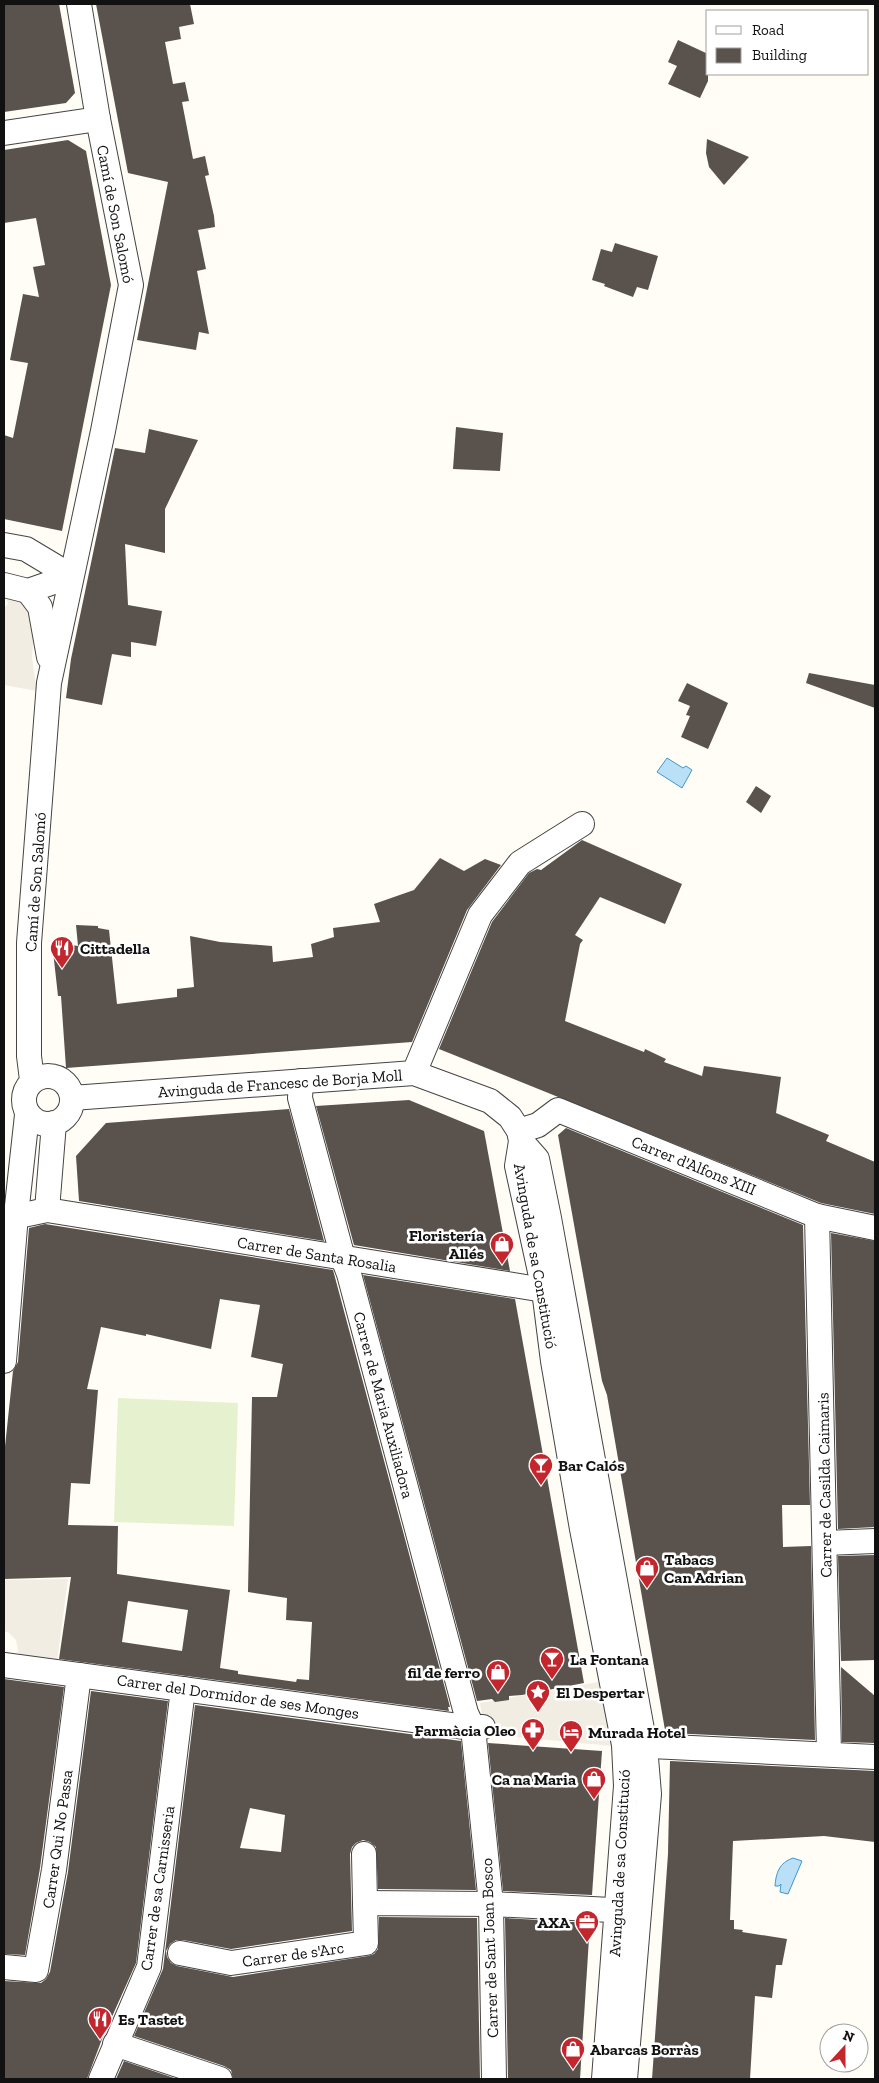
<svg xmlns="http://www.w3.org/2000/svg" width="879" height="2083" viewBox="0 0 879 2083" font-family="'Zilla Slab',serif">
<rect width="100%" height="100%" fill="#fffdf5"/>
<path fill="#e6f2cf" d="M118,1398L238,1403L234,1526L114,1522Z"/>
<g fill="#f1ede2">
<path d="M5,595L19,600L29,611L34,628L32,658L37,691L4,685V608L8,604Z"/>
<path d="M68,1579L57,1662L19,1656L16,1640L9,1633L4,1631V1580Z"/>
<path d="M604,1681L613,1746L485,1734L480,1703Z"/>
</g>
<g fill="#b9e0f7" stroke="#3f96cf">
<path d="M667,758L683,768L686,766L692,770L682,788L657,772Z"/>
<path d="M793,1858L802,1861L788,1894L780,1892L781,1884L779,1886H775C776,1873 779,1863 793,1858Z"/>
</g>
<g fill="#5a524d" fill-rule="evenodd">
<path d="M4,4H59L75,93L66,103L4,112Z"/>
<path d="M96,4H190L194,24L179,27L181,39L165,42L173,84L185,82L189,101L182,102L193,159L205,156L209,175L205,176L214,216L215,227L198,230L206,269L197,271L209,334L199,332L196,350L137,340L168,182L128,173Z"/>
<path d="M678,40L708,54V81L700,98L668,84L677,66L668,62Z"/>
<path d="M707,139L749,157L724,185L709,167L706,153Z"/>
<path d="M68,140L86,151L111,285L62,531L4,519V435L13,438L28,363L10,360L23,294L39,297L33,267L45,265L36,218L4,223V150Z"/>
<path d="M615,243L658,256L648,290L637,287L633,297L604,286L605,284L592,280L601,249L612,252Z"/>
<path d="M456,427L503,433L500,471L453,469Z"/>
<path d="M149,429L198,440L165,509V553L125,544L128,605L162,611L156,646L131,642V657L112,654L102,705L66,698L71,659L115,448L145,453Z"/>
<path d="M809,673L875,685V708L806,683Z"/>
<path d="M687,683L728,703L708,749L681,737L690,716L686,715L690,706L678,701Z"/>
<path d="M756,786L771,796L761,813L746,802Z"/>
<path d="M582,840L682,884L665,924L600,897L575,935L583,940L580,944L565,1021L644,1052L645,1049L666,1059L664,1062L702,1076L704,1066L781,1077L776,1113L829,1135L826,1141L875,1162V1214L821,1203L439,1049L492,922L529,873L537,869L541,870Z"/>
<path d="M440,858L464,871L485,859L501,865L467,910L412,1042L66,1068L61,996H58L52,942L78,946L76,925L98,926V928L109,930L117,1004L177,997V989L194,987L190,936L220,942L272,946L273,962L313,957L311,944L334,937L333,928L380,922L374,904L414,890Z"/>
<path d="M409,1100L484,1131L510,1271L354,1245L316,1106Z"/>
<path d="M289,1109L324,1241L79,1201L76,1156L106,1123Z"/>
<path d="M566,1128L803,1225L810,1505H782L783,1547L811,1546L815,1740L670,1733L671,1731L665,1730L607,1395L602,1381L558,1135Z"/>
<path d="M45,1224L333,1270L450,1707H448L449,1711L59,1659L71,1577L4,1579V1456L13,1371L18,1362L29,1228ZM220,1299L260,1305L251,1357L283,1364L277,1397H252L248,1592L287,1598L286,1620L312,1622L309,1680L297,1679L296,1682L275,1679L238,1674V1671L220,1668L230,1590L117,1574L118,1526L68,1525L71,1483L90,1484L98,1390L87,1389L101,1327L146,1336V1334L211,1349ZM128,1601L188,1610L182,1651L122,1642Z"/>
<path d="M831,1233L875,1241V1527L838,1529Z"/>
<path d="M363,1275L515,1299L584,1683L522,1695L509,1696V1700L495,1702L492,1699L477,1701Z"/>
<path d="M875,1555V1660L841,1661L838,1556Z"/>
<path d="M841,1667L875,1696V1743L842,1742Z"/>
<path d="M4,1679L64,1687L40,1868L25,1955L4,1954Z"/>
<path d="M91,1691L168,1701L136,1963L102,2039L87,2079H4V1981L41,1983L46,1979L50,1972L68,1872Z"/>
<path d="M195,1705L461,1741L476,1890L378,1889L376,1847L370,1842L363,1840L356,1843L352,1847L350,1854L352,1931L231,1949L183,1940H176L170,1944L166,1951L167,1957L171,1963L177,1966L233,1977L368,1956L374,1954L378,1949L379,1917L477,1918L480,2079H233L231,2070L224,2066L134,2036L163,1969ZM250,1808L285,1815L281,1852L240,1848Z"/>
<path d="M488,1743L602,1751L592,1895L503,1891Z"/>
<path d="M670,1761L875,1771V1842L824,1836L733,1841L730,1920H734V1929L743,1930L742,1932L787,1939L782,1965H776L772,1998L755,1996L750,2079H652L668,1854Z"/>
<path d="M505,1918L590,1923L580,2079H508Z"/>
<path d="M124,2061L177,2079H116Z"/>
</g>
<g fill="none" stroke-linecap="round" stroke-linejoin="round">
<g stroke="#444" stroke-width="26">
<g id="minor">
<path d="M4,133L98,119"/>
<path d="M4,545L26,549L71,576"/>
<path d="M4,585L28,591L71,576"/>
<path d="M28,591L40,607L49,657"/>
<path d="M414,1073L480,915L520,863L582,824"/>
<circle cx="48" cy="1100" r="24"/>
<path d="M32,1080L29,1056V943L49,683L103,431L131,285L98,119L79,4"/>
<path d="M301,1081L300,1098L343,1258L349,1274L466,1713L473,1728L491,1904L494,2079"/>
<path d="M72,1098L414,1073L490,1101L510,1117L519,1131L521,1141L517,1166L544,1290L553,1361L582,1529L624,1745L626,1786L604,2079"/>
<path d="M519,1131L538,1125L558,1110L817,1216L875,1228"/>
<path d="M521,1141L537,1159L549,1218L645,1746L649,1794L625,2079"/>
<path d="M47,1210L54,1123"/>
<path d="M817,1216L829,1753"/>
<path d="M4,1219L47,1210L544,1290L550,1292L551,1301"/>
<path d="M4,1361L16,1215L27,1115"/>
<path d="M825,1543L875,1541"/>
<path d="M4,1665L473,1728L483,1727"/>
<path d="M630,1745L875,1757"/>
<path d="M364,1854L365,1903"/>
<path d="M180,1953L231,1963L366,1943L365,1903L491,1904L631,1911"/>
<path d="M4,1967L36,1970L54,1870L79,1675"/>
<path d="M115,2044L220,2079"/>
<path d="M101,2079L149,1967L183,1689"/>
</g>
</g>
<use href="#minor" stroke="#fff" stroke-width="24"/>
</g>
<defs>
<g id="restaurant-pin" transform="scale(1.25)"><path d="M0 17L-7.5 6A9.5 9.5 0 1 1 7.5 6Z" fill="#c4262e" stroke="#fff"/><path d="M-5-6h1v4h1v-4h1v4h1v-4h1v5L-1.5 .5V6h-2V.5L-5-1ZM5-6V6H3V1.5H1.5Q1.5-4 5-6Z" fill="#fff"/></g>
<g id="shop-pin" transform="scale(1.25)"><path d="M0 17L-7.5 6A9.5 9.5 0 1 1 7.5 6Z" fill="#c4262e" stroke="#fff"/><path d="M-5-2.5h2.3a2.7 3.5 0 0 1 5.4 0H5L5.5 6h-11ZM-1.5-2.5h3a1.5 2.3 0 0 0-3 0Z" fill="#fff"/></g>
<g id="bar-pin" transform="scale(1.25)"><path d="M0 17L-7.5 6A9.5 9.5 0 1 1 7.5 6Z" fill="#c4262e" stroke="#fff"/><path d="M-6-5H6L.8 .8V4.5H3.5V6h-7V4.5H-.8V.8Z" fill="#fff"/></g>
<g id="sight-pin" transform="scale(1.25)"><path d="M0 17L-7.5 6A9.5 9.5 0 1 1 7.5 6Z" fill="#c4262e" stroke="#fff"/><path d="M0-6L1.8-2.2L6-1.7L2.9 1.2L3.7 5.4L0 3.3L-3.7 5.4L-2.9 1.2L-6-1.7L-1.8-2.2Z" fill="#fff"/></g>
<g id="pharmacy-pin" transform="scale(1.25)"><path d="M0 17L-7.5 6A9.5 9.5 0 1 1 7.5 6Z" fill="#c4262e" stroke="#fff"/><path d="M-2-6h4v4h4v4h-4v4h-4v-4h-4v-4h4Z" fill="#fff"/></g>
<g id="hotel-pin" transform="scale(1.25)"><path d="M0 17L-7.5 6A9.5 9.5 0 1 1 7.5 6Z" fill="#c4262e" stroke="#fff"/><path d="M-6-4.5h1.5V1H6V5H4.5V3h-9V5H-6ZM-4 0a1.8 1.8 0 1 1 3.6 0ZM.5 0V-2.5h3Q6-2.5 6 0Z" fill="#fff"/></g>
<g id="office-pin" transform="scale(1.25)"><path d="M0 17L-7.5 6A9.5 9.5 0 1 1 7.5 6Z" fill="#c4262e" stroke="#fff"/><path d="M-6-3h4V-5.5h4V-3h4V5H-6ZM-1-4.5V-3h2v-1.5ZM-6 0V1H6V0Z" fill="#fff"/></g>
</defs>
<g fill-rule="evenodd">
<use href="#restaurant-pin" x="62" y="948"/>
<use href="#shop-pin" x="502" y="1244"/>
<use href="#bar-pin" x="541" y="1465"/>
<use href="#shop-pin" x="647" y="1568"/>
<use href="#bar-pin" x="552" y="1659"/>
<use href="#shop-pin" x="498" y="1672"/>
<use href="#sight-pin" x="538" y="1692"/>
<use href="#pharmacy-pin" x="533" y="1730"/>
<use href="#hotel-pin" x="571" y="1732"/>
<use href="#shop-pin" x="594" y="1779"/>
<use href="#office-pin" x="587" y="1922"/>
<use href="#restaurant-pin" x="100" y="2019"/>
<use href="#shop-pin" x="573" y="2049"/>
</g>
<g text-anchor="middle" stroke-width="5" stroke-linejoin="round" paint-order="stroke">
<g font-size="16" fill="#111" stroke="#fff">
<text transform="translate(116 214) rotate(79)" y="6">Camí de Son Salomó</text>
<text transform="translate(35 882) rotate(-86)" y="6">Camí de Son Salomó</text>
<text transform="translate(280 1083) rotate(-4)" y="6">Avinguda de Francesc de Borja Moll</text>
<text transform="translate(694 1165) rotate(22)" y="6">Carrer d'Alfons XIII</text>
<text transform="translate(317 1254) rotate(9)" y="6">Carrer de Santa Rosalia</text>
<text transform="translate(536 1256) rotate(80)" y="6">Avinguda de sa Constitució</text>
<text transform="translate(384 1405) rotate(75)" y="6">Carrer de Maria Auxiliadora</text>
<text transform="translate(824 1485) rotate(-91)" y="6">Carrer de Casilda Caimaris</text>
<text transform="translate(238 1696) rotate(8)" y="6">Carrer del Dormidor de ses Monges</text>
<text transform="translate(57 1839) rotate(-82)" y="6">Carrer Qui No Passa</text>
<text transform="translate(619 1863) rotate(-87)" y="6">Avinguda de sa Constitució</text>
<text transform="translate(157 1888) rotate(-82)" y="6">Carrer de sa Carnisseria</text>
<text transform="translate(489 1948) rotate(-92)" y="6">Carrer de Sant Joan Bosco</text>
<text transform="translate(293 1954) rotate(-8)" y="6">Carrer de s'Arc</text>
</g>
<g font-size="16" font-weight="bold" fill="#111" stroke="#fff" text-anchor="start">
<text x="80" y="954">Cittadella</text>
<text x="484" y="1241" text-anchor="end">Floristería<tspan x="484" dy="18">Allés</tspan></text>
<text x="558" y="1471">Bar Calós</text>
<text x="664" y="1565">Tabacs<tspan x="664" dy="18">Can Adrian</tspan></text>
<text x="570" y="1665">La Fontana</text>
<text x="480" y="1678" text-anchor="end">fil de ferro</text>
<text x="556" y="1698">El Despertar</text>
<text x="516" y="1736" text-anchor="end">Farmàcia Oleo</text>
<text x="588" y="1738">Murada Hotel</text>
<text x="576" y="1785" text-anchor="end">Ca na Maria</text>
<text x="570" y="1928" text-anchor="end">AXA</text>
<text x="118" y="2025">Es Tastet</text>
<text x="590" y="2055">Abarcas Borràs</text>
</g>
</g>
<rect width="879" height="2083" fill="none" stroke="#111111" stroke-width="10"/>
<rect x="706" y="10" width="162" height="65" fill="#ffffff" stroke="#a0a0a0"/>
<rect x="716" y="26" width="25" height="8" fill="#ffffff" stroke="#a0a0a0"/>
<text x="752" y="35" font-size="15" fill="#111111">Road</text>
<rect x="716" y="48" width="25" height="15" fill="#5a524d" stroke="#a0a0a0"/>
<text x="752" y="60" font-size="15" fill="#111111">Building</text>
<g transform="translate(844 2048) rotate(21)"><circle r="24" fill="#ffffff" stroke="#a0a0a0"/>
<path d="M0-4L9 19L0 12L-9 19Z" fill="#c4262e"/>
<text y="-8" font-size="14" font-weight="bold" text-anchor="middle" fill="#111111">N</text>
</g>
</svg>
